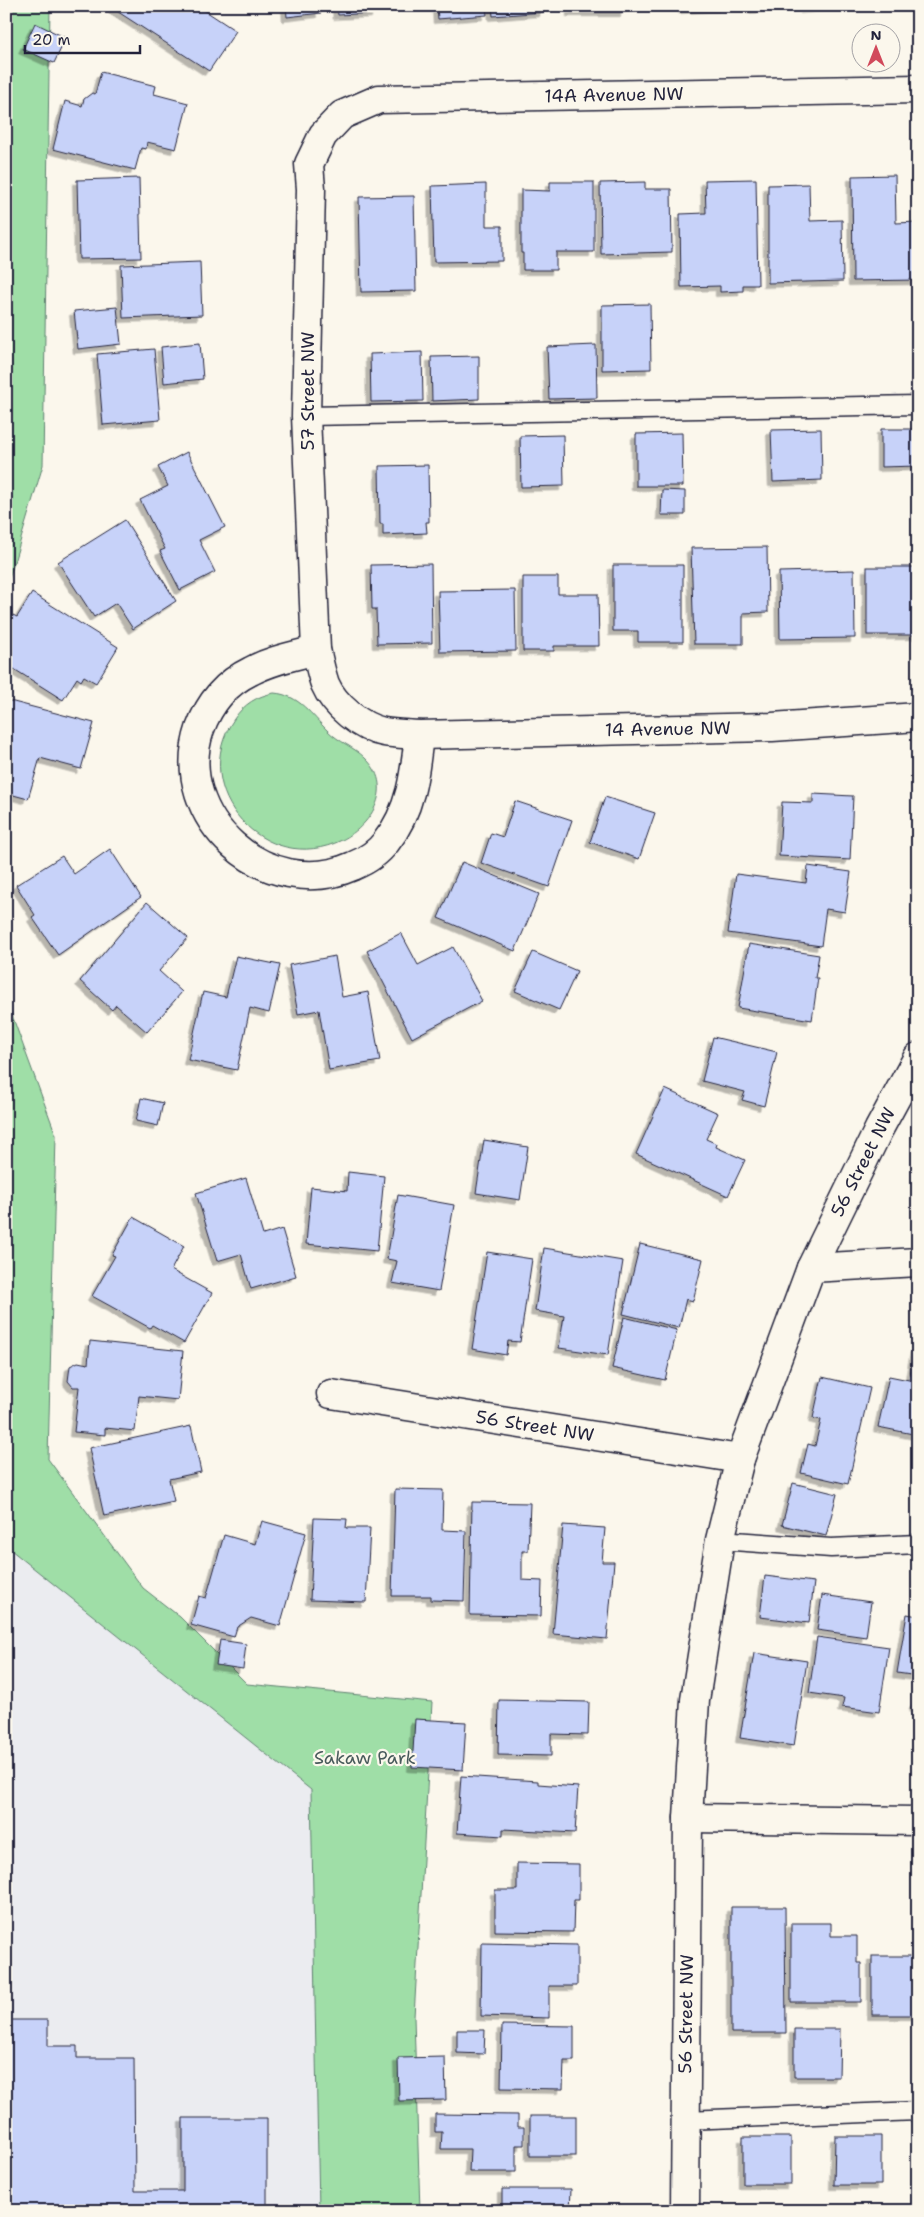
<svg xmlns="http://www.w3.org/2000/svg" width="924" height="2217" viewBox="0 0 924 2217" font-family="'Shantell Sans',sans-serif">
<defs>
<filter id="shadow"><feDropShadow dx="-4.5" dy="4.5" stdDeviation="0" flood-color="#0004"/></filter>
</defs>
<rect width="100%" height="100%" fill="#fbf7ec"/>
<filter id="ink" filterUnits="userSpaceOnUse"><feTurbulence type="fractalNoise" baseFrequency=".02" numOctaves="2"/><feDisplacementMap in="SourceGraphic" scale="10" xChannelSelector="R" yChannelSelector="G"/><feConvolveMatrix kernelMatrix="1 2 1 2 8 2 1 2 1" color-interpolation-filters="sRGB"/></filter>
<g filter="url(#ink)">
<path fill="#ebecf0" d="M6,1546L311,1790L319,2211H6Z"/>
<g fill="#9fdea7" stroke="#608071">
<path d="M6,6H50L43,465L6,589Z"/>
<path d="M274,693C300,695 311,715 328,731C339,742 354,747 365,758C395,786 373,824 342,840C266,878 186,790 234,719C244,704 257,696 274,693Z"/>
<path d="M6,999L56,1135L48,1459L143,1588L180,1617L247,1684L432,1702L414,2017L420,2211H319L311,1790L6,1546Z"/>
</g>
<g fill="#c7d2f9" stroke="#22223b" filter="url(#shadow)">
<path d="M109,6H198L236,31L209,71Z"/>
<path d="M286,6H320L321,13L287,17Z"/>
<path d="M337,6H376V13L338,15Z"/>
<path d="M437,6H486L487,15L438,19Z"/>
<path d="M492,6H544V12L493,16Z"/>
<rect x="571" y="6" width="54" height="6"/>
<path d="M683,6H723V7L683,9Z"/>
<path d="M752,6H789L752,9Z"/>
<path d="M805,6H835L805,9Z"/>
<path d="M35,23L66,38L54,63L23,49Z"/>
<path d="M101,72L156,86L154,94L188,103L176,149L147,142L146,149L141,148L135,170L53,149L65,101L82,106L84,99L92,93L95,94Z"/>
<path d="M895,175L896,223L918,222V280L853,281L852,176Z"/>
<path d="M139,178L141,258L79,259L77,180Z"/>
<path d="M756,179L758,285H743V291L720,292V286L681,287L680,214L706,213L705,180Z"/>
<path d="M550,182H594V252H556V270H523V253H521V190L550,191Z"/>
<path d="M645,182V189H671L672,252L601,254L600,183Z"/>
<path d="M486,184V226H502V261L434,262L432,186Z"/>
<path d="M809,184L810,221L842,220L843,281L768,283V185Z"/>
<path d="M414,196L416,291L361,292L359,197Z"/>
<path d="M200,262L202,315L123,318L121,265Z"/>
<path d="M650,304L651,369L602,370V305Z"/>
<path d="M117,307L121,344L78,349L74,311Z"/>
<path d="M200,343L203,379L164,383L161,347Z"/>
<path d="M596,345L597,398L549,399L547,347Z"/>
<path d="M154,349L160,420L103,425L97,354Z"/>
<path d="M422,352L423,401L371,402L370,354Z"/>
<path d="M479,356V399L432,401L431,357Z"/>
<path d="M821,429L822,480L773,482L771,430Z"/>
<path d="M881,429H918V466L881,467Z"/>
<path d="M682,433L683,486H636V434Z"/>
<path d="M563,435L564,486L521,487L520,436Z"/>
<path d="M187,452L225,527L199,540L215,572L180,590L160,551L165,549L140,500L168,486L158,467Z"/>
<path d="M428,465L429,522H426L427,533L383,535V524H380L379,466Z"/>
<path d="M662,490L685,491V515H661Z"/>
<path d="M125,520L176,601L133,629L116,603L94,617L58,562Z"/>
<path d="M767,547L768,612L743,613V644H694L691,548Z"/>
<path d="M431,564L432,643L377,644L376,609H372L371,565Z"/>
<path d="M613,565H683V642H638V631H613Z"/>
<rect x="867" y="567" width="51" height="68"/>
<path d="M854,570L855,638L780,639L779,572Z"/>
<path d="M523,577H558V594H598L599,646H554V651H523Z"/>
<path d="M515,590L516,651L440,652L438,591Z"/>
<path d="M32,593L118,647L96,683L84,676L81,681L77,678L63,700L6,664V627L13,615L17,617Z"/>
<path d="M6,700L94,723L81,769L40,758L28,799L6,793Z"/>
<path d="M813,794L853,796L850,860L779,856L782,802L813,803Z"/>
<path d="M605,797L655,813L639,859L590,842Z"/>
<path d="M515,801L572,820L549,887L481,863L491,833L503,837Z"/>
<path d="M110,849L141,897L58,955L32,917L35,915L16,885L62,856L74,874Z"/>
<path d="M462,862L539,894L515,951L438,918Z"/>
<path d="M808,866L851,872L845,912L826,909L821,946L728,933L736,874L806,883Z"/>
<path d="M147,902L188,938L159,971L182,992L147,1032L116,1005L112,1010L80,981Z"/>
<path d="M401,933L418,965L453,947L482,1001L412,1038L367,951Z"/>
<path d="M749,944L819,955L815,978H818L812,1020L738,1008Z"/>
<path d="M533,952L577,971L559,1010L515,991Z"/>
<path d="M236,956L280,965L269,1013L250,1008L237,1070L188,1060L203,992L226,997Z"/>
<path d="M335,956L342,997L368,992L380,1061L329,1070L319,1010L298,1014L289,965Z"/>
<path d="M713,1037L777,1052L764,1106L742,1100L745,1092L702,1081Z"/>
<path d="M665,1089L718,1113L706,1139L717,1144L716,1147L745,1160L728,1196L636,1154Z"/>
<path d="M141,1098L163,1103L158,1126L136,1121Z"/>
<path d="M484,1140L528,1147L520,1200L476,1193Z"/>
<path d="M348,1172L384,1176L377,1251L306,1244L311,1187L347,1191Z"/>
<path d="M246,1178L263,1235L282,1229L296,1276L251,1289L241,1254L217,1261L196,1193Z"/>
<path d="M398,1195L454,1205L439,1291L392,1283L397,1261L387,1259Z"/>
<path d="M133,1217L184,1246L171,1270L212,1293L184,1343L152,1325L150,1328L92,1296L115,1256L112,1255Z"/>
<path d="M640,1244L703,1259L693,1301L686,1299L679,1328L623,1314Z"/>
<path d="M544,1248L623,1261L608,1355L559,1348L564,1316L535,1311Z"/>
<path d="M487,1252L532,1259L520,1342L508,1341L506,1355L472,1349Z"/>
<path d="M624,1317L677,1330L665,1380L612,1368Z"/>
<path d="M90,1341L183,1351L178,1400L139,1396L135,1431L105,1428V1435L74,1432L79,1387H73L68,1381L70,1366L78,1362L88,1364Z"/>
<path d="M915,1348L918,1349V1435L878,1427L889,1376L909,1380Z"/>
<path d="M822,1377L870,1388L848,1484L801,1473L808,1444L815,1446L821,1420L813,1418Z"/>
<path d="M191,1426L201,1472L169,1479L174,1501L104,1516L89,1448Z"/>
<path d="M793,1483L837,1494L826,1536L782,1525Z"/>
<path d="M395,1489L443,1490L442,1530L466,1531L464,1601L431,1600V1596H392Z"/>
<path d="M472,1502L530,1503L528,1551H522V1580L542,1581L541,1616L470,1615Z"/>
<path d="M314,1518L347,1519L346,1528H370L366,1602L310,1600Z"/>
<path d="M262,1521L306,1533L280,1626L251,1618L237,1627L234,1637L191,1625L199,1596L206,1598L224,1535L255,1544Z"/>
<path d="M563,1525L605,1528L602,1562H614L607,1639L553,1634Z"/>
<path d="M765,1576L814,1582L809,1623L760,1617Z"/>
<path d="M822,1595L871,1602L866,1637L817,1630Z"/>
<path d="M907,1614L918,1616V1676L897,1673Z"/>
<path d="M817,1637L889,1647L879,1712L842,1707L844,1698L809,1693Z"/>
<path d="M220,1640L246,1644L243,1669L216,1665Z"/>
<path d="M754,1653L807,1661L794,1746L740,1738Z"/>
<path d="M918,1696V1709L913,1707Z"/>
<path d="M499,1700L589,1702L588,1735L551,1734V1756L498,1755Z"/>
<path d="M415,1719L466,1722L463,1770L412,1767Z"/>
<path d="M461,1776L538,1781V1784L578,1787L575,1833L503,1829V1836L457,1833Z"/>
<path d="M517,1863L579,1864V1900H574L573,1932L495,1931V1890H517Z"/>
<path d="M731,1907H785L786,2033H731Z"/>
<path d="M791,1923H831V1936H857V1963H861V2002H791Z"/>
<path d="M482,1943L577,1945V1986H549V2018L481,2016Z"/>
<rect x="872" y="1956" width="46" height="59"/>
<path d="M6,2020H48V2046H77V2058H134L135,2191H183V2118H267V2208H293V2211H6Z"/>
<path d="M502,2025L574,2026V2061H564L563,2089L501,2088Z"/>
<path d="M794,2029H840L839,2077H794Z"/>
<path d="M457,2030H485L484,2054L457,2053Z"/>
<path d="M445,2057L446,2100L399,2101L398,2058Z"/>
<path d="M435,2114L518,2115V2127H524V2145H516V2172H469L470,2149H441L442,2132H435Z"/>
<rect x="530" y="2116" width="46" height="40"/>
<path d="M835,2136H881V2185H834Z"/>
<rect x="743" y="2137" width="48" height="47"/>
<path d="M502,2189H571L570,2211H502Z"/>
</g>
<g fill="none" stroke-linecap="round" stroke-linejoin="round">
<g stroke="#22223b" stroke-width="21">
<g id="service">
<path d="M306,416L918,405"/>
<path d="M720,1540L831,1548L918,1544"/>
<path d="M685,2120L918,2111"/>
</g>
</g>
<g stroke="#22223b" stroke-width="31">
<g id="minor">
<path d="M918,89L379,99L342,115L323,135L309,164L311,189L306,416L316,650C319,661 321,673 325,684C334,705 361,728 384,732C395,734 407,734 419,735L772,727L918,717"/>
<path d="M316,650C294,656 271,660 251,671C226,683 209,704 200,729C170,818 268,904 353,866C365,861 378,853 386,842C411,811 415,773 419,735"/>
<path d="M811,1268L918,1262"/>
<path d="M331,1394L740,1459"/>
<path d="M688,1818L918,1821"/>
<path d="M685,2211L688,1818L695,1700L720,1540L740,1459L811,1268L879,1129L918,1057"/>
</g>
</g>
<use href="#service" stroke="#fbf7ec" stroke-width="18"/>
<use href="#minor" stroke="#fbf7ec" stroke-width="28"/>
</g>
</g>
<g text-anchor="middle" stroke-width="4.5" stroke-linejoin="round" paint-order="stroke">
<g font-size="18" fill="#22223b" stroke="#fbf7ec">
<text transform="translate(614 95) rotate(-1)" y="6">14A Avenue NW</text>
<text transform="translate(308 391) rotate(-90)" y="6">57 Street NW</text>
<text transform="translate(668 729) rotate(-1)" y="6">14 Avenue NW</text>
<text transform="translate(863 1162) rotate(-63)" y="6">56 Street NW</text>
<text transform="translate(535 1426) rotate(9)" y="6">56 Street NW</text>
<text transform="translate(686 2014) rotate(-89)" y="6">56 Street NW</text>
</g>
<g font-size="18" fill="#485a5b" stroke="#fbf7ec">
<text x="365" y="1764">Sakaw Park</text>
</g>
</g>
<rect width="924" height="2217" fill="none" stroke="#fbf7ec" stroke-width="25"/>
<rect x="12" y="12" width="899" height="2192" fill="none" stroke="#22223b" stroke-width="2" filter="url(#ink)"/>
<g transform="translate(876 48)"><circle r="24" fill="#fbf7ec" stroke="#a4a2a5"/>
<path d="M0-4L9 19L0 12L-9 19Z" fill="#d1495b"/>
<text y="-8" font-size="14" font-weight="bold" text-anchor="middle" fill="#22223b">N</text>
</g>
<path d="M25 45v8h115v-8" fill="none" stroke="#22223b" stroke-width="2.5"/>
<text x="32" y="45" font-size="15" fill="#22223b" stroke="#fbf7ec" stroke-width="4" paint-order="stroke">20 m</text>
</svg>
